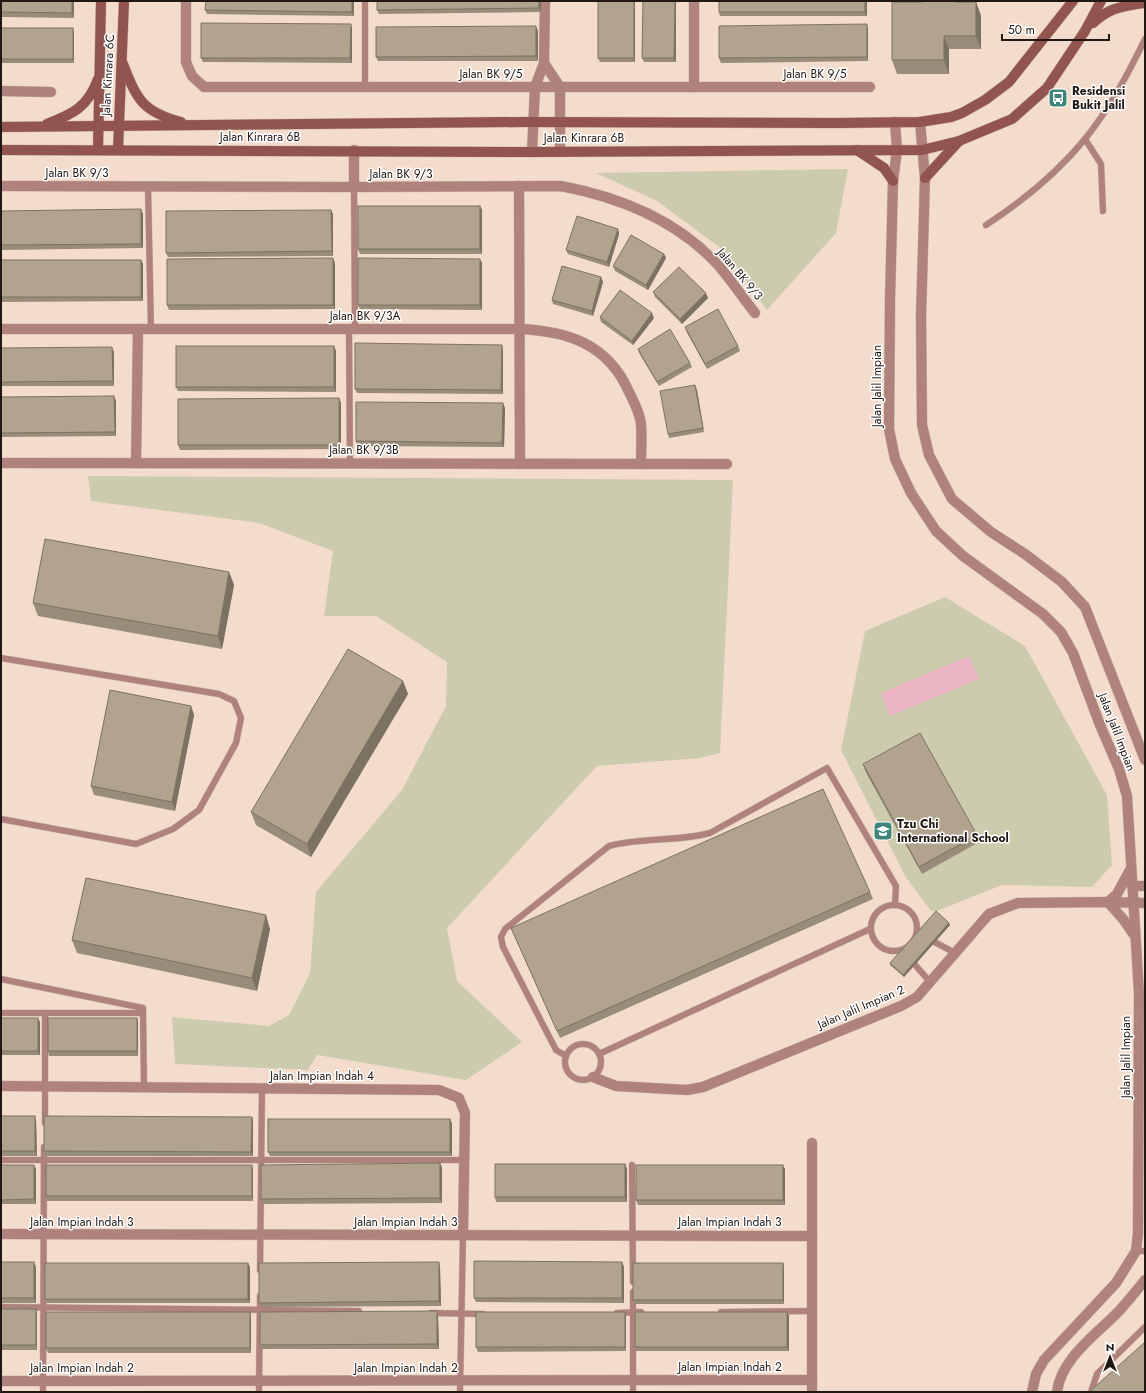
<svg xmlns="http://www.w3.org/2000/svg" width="1146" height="1393" viewBox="0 0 1146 1393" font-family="Jost,sans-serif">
<rect width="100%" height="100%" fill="#f4dccd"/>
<g fill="#cdcbad">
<path d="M848,169L836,233L767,310L726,252L657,201L596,173Z"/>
<path d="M88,476L733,480L720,753L700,758L597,766L447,928L457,981L522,1042L466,1080L317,1055L308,1070L175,1064L172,1017L269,1026L289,1015L310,973L316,892L402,790L446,706L447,662L376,616H324L333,551L259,523L91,501Z"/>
<path d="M945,597L1025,646L1107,795L1112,865L1092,887L1002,885L937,911H931L905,876L841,750L865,631Z"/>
</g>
<path fill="#ecb6c5" d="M969,656L979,679L890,716L881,693Z"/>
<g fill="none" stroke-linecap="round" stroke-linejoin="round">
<g stroke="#ceb9ac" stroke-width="7">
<g id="lane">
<path d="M365,1V87"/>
<path d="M1085,139L1101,164L1103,211"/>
<path d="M148,186L151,329"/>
<path d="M354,187L355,329"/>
<path d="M986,225C1023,201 1058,172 1085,139C1110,108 1128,74 1145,39"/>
<path d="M349,329L350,463"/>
<path d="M1,658L219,694L234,701L241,718L236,743L199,810L173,829L136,844L1,819"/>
<circle cx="894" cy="928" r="23"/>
<path d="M929,939L955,953"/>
<path d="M910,959L930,982"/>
<path d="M1,979L143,1008L144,1087"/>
<path d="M1,1013H143"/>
<circle cx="583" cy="1062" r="18"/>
<path d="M599,1054L870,929"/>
<path d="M566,1056L556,1050L503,947L501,937L505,929L609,846C642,837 677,842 710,833L827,768L896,886L895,905"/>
<path d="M45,1123V1013"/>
<path d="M1,1160H464"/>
<path d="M632,1165L633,1282"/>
<path d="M1136,1251H1145"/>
<path d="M260,1270L262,1089"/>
<path d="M633,1292V1392"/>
<path d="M1,1307L359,1311"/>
<path d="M721,1312L812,1311"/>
<path d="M431,1313L483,1314"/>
<path d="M617,1313L641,1312"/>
<path d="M43,1392L44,1147"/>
<path d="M259,1392L260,1296"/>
<path d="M460,1392L463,1235"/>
<path d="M1091,1392L1097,1374L1145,1327"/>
</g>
</g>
<g stroke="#ceb9ac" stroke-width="11">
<g id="street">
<path d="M186,1V62L192,76L204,87H870"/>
<path d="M694,1V87"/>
<path d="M544,63L560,87V151"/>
<path d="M1,91L51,92"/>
<path d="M895,122L897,150L893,181L890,301L889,429L895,459L911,493L936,531L963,556L1043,614L1061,632L1073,653L1100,725L1119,769L1127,796L1139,993L1138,1233L1136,1251L1116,1283L1044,1360L1036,1374L1032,1392"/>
<path d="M920,122L925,178L921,316L922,425L929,455L952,499L991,532L1025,554L1062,582L1085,607L1145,760"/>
<path d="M354,150V187"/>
<path d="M532,152L535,87L544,63L545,1"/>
<path d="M1,186L354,187L561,186C619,197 677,220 718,265C731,280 743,298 755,313"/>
<path d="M519,186L520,464"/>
<path d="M1,329H519C568,331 608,344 629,392C634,402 640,413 641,424C642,437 641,451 641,464"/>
<path d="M1,463L727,464"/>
<path d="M136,463L138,329"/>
<path d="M1130,870L1117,894L1108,902L1123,919L1134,935"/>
<path d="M1132,886H1145"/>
<path d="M593,1077L616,1086L687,1090L703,1087L901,1006L917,997L989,914L1018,903L1108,902L1145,903"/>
<path d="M1,1086L439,1090L459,1098L465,1113L463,1235"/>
<path d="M1,1234L812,1236"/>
<path d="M1,1381L812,1380"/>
<path d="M812,1392V1143"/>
<path d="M1057,1392C1061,1358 1097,1334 1119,1311C1128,1301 1137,1290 1145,1280"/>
</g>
</g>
<g stroke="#ceb9ac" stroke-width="11">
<g id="secondary">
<path d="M1093,23C1110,7 1121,7 1143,3"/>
<path d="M123,64C137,100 143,112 181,122"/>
<path d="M47,124C73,114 88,107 98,79"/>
<path d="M1,127L522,122L838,123L920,122L951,117L962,113L985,100L1009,82L1073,1"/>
<path d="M1,150L532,152L922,150L959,141L1012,119L1047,88L1085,31L1101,1"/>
<path d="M98,150L101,1"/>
<path d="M118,150L124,1"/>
<path d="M857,150L884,168L893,181"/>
<path d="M925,178L959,141"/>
</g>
</g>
<use href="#lane" stroke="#af827d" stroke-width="6"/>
<use href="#street" stroke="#af827d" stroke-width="10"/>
<use href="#secondary" stroke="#92544e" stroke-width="10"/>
</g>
<g fill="#988c7a">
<path d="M1,1H74V18L1,17Z"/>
<path d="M354,1V16L207,14L205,10Z"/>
<path d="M377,1H541V12L379,14L377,10Z"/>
<path d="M635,1V62H600L598,58Z"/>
<path d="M643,1H676V62H644L642,58Z"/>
<path d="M867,1V16H720L719,12Z"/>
<path d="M958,2H976L981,16V49H949V74H897L892,60Z"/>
<path d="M1,28L74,32V63H1Z"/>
<path d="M352,28V63L203,62L201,58Z"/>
<path d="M868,29V61L721,63L719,58Z"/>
<path d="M538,31V61H378L376,57Z"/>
<path d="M480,206L482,210V254H360L358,249Z"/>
<path d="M1,211L143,214V248L1,250Z"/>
<path d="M333,214V256L168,257L166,253Z"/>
<path d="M618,229L619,234L609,267L568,254L566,250Z"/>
<path d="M664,254L666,258L648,290L615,271L613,266Z"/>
<path d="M1,260H141L143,264V301L1,302Z"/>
<path d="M335,263V309L169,310L167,305Z"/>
<path d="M482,263V310L360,309L358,305Z"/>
<path d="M601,277L603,282L593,316L553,304L552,300Z"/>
<path d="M653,292L708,298L682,324L655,297Z"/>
<path d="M600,317L654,318L633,345L601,322Z"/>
<path d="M685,327L738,346L740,351L707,369L686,331Z"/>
<path d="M1,348L114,352V386H1Z"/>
<path d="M503,349V394L357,393L355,389Z"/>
<path d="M638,349L690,363L692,367L659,386L639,353Z"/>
<path d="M336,351V392L178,391L176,387Z"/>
<path d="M697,390L704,432L669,438L668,434Z"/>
<path d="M1,397L116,401V436L1,437Z"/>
<path d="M339,398L341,403V449L180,450L178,445Z"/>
<path d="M505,408L504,447L357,446L356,441Z"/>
<path d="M229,572L234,585L222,649L38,616L33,603Z"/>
<path d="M403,681L408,694L311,857L256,825L251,812Z"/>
<path d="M191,706L194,715L175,811L94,795L91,786Z"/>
<path d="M863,764L977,835L979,842L922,874L865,771Z"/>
<path d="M870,892L873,899L560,1038L511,928Z"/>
<path d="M949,923L950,925L904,977L890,965V963Z"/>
<path d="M270,929L257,991L77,953L72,940Z"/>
<path d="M1,1018L40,1022V1055H1Z"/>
<path d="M137,1018L138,1022V1056H49L48,1051Z"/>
<path d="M1,1116L36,1120L37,1156H1Z"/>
<path d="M252,1117L253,1121V1156H45L44,1151Z"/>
<path d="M452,1123V1156H270L268,1152Z"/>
<path d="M440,1163L442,1168V1203L263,1204L261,1199Z"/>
<path d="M625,1164L627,1169V1202H496L495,1197Z"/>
<path d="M1,1165L36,1169V1204H1Z"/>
<path d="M253,1169V1201H47L46,1196Z"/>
<path d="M785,1169V1205H638L636,1200Z"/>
<path d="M1,1262L36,1267V1303H1Z"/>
<path d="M622,1262L624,1267V1303L476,1302L474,1298Z"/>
<path d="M783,1263L784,1267V1304H635L633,1300Z"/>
<path d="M250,1267V1303H47L45,1299Z"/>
<path d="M440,1267L441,1306L261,1307L259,1303Z"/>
<path d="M1,1309H36L37,1314V1350H1Z"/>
<path d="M787,1312L789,1316V1351H636L635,1347Z"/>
<path d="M438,1315L439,1349H262L260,1345Z"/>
<path d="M251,1316V1353H48L46,1348Z"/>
<path d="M626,1316V1351L478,1352L476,1347Z"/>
</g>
<g fill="#7c7263">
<path d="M72,1H74V18L72,13Z"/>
<path d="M352,1H354V16L352,12Z"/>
<path d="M539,1H541V12L539,8Z"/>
<path d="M634,1H635V62L634,58Z"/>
<path d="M675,1H676V62L674,58Z"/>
<path d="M865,1H867V16L865,12Z"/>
<path d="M976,2L981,16V49L976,36Z"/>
<path d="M351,24L352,28V63L350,58Z"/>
<path d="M867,24L868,29V61L867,57Z"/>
<path d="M536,26L538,31V61L536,56Z"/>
<path d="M73,28L74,32V63L73,59Z"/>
<path d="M944,36L949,49V74L944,60Z"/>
<path d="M480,206L482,210V254L480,249Z"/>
<path d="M141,209L143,214V248L141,244Z"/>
<path d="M331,210L333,214V256L332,251Z"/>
<path d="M618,229L619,234L609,267L607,262Z"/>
<path d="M664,254L666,258L648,290L646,285Z"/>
<path d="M333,258L335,263V309L333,305Z"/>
<path d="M480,259L482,263V310L480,305Z"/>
<path d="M141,260L143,264V301L141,297Z"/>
<path d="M601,277L603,282L593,316L592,311Z"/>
<path d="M706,293L708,298L682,324L680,319Z"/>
<path d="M652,313L654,318L633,345L632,341Z"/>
<path d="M502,345L503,349V394L501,390Z"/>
<path d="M334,346L336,351V392L334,387Z"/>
<path d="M112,347L114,352V386L113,381Z"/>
<path d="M695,385L697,390L704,432L703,428Z"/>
<path d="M114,396L116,401V436L115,432Z"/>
<path d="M339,398L341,403V449L339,445Z"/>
<path d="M503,403L505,408L504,447L502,443Z"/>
<path d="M229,572L234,585L222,649L218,636Z"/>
<path d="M403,681L408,694L311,857L307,844Z"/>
<path d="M191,706L194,715L175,811L172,802Z"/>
<path d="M266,915L270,929L257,991L252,978Z"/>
<path d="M949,923L950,925L904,977L903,975Z"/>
<path d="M38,1018L40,1022V1055L38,1051Z"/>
<path d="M137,1018L138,1022V1056L137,1051Z"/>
<path d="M35,1116L36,1120L37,1156L35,1151Z"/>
<path d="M252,1117L253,1121V1156L251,1152Z"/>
<path d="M450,1119L452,1123V1156L450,1152Z"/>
<path d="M440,1163L442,1168V1203L440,1198Z"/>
<path d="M625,1164L627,1169V1202L625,1197Z"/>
<path d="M34,1165L36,1169V1204L34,1199Z"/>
<path d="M252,1165L253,1169V1201L252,1196Z"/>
<path d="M783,1165L785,1169V1205L783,1200Z"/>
<path d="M34,1262L36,1267V1303L34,1298Z"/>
<path d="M439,1262L440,1267L441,1306L439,1301Z"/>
<path d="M622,1262L624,1267V1303L622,1298Z"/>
<path d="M248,1263L250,1267V1303L248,1299Z"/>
<path d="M783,1263L784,1267V1304L783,1300Z"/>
<path d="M36,1309L37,1314V1350L36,1345Z"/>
<path d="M437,1311L438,1315L439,1349L437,1344Z"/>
<path d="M250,1312L251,1316V1353L250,1348Z"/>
<path d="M625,1312L626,1316V1351L625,1347Z"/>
<path d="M787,1312L789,1316V1351L787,1347Z"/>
</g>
<g fill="#b1a38e" stroke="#7c7263">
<path d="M1,1H72V13L1,12Z"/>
<path d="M206,1H352V12L205,10Z"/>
<path d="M377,1H539V8L377,10Z"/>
<rect x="598" y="1" width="36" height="57"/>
<path d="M643,1H675L674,58H642Z"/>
<rect x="719" y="1" width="146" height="11"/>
<path d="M922,1H955V2H976V36H944V60H892V2H922Z"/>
<path d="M201,23L351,24L350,58H201Z"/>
<path d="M867,24V57L719,58V26Z"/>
<path d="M536,26V56L376,57V27Z"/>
<rect x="1" y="28" width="72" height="31"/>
<rect x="358" y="206" width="122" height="43"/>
<path d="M141,209V244L1,245V211Z"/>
<path d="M331,210L332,251L166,253V211Z"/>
<path d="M577,216L618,229L607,262L566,250Z"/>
<path d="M631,235L664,254L646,285L613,266Z"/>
<path d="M333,258V305H167V259Z"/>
<path d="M358,258L480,259V305H358Z"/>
<rect x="1" y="260" width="140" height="37"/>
<path d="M562,266L601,277L592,311L552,300Z"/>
<path d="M679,267L706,293L680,319L653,292Z"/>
<path d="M620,290L652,313L632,341L600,317Z"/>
<path d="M718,309L738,346L705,364L685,327Z"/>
<path d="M670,329L690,363L657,382L638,349Z"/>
<path d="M355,343L502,345L501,390L355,389Z"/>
<rect x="176" y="346" width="158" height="41"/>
<path d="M112,347L113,381L1,382V348Z"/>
<path d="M695,385L703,428L668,434L660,391Z"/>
<path d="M114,396L115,432L1,433V397Z"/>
<path d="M339,398V445H178V399Z"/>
<path d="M356,402L503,403L502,443L356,441Z"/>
<path d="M45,539L229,572L218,636L33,603Z"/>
<path d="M348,649L403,681L307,844L251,812Z"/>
<path d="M110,690L191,706L172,802L91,786Z"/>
<path d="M920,733L977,835L919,867L863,764Z"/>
<path d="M823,789L870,892L557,1031L511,928Z"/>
<path d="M86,878L266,915L252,978L72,940Z"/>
<path d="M936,911L949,923L903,975L890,963Z"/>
<rect x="1" y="1018" width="37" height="33"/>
<rect x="48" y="1018" width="89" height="33"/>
<rect x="1" y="1116" width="34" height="35"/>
<path d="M44,1116L252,1117L251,1152L44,1151Z"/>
<rect x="268" y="1119" width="182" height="33"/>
<path d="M440,1163V1198L261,1199V1165Z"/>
<rect x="495" y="1164" width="130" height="33"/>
<path d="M1,1165H34V1199L1,1200Z"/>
<rect x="46" y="1165" width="206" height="31"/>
<rect x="636" y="1165" width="147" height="35"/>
<path d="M474,1261L622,1262V1298H474Z"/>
<rect x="1" y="1262" width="33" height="36"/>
<path d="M439,1262V1301L259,1303V1263Z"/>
<rect x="45" y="1263" width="203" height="36"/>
<rect x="633" y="1263" width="150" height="37"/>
<rect x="1" y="1309" width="35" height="36"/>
<path d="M437,1311V1344L260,1345V1312Z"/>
<rect x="46" y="1312" width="204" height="36"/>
<rect x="476" y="1312" width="149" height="35"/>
<rect x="635" y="1312" width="152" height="35"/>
<path d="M1145,1342V1392H1089Z"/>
</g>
<defs>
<g id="bus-square" transform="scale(1)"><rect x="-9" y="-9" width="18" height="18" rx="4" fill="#3f847a" stroke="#fff"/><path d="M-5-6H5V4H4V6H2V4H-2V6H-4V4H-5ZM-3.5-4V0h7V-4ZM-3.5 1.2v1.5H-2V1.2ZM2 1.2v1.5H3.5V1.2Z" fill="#fff"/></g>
<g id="school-square" transform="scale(1)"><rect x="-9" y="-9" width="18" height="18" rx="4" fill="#3f847a" stroke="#fff"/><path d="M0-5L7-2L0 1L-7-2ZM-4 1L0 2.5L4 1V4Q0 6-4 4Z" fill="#fff"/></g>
</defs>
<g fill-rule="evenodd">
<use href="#bus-square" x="1058" y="98"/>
<use href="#school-square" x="883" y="831"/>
</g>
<g text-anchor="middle" stroke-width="3" stroke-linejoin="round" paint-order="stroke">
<g font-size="12" fill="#211813" stroke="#fff">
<text x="491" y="78">Jalan BK 9/5</text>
<text x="815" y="78">Jalan BK 9/5</text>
<text transform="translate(108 75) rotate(-87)" y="4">Jalan Kinrara 6C</text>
<text x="260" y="141">Jalan Kinrara 6B</text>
<text x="584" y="142">Jalan Kinrara 6B</text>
<text x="77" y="177">Jalan BK 9/3</text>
<text x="401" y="178">Jalan BK 9/3</text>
<text transform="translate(740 274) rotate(50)" y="4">Jalan BK 9/3</text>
<text x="365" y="320">Jalan BK 9/3A</text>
<text transform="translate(877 386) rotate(-90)" y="4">Jalan Jalil Impian</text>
<text x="364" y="454">Jalan BK 9/3B</text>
<text transform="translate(1117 732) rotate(69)" y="4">Jalan Jalil Impian</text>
<text transform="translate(861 1007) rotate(-23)" y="4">Jalan Jalil Impian 2</text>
<text transform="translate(1126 1057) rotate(-90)" y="4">Jalan Jalil Impian</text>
<text x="322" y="1080">Jalan Impian Indah 4</text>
<text x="82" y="1226">Jalan Impian Indah 3</text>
<text x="406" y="1226">Jalan Impian Indah 3</text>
<text x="730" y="1226">Jalan Impian Indah 3</text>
<text x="730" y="1371">Jalan Impian Indah 2</text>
<text x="82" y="1372">Jalan Impian Indah 2</text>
<text x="406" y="1372">Jalan Impian Indah 2</text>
</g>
<g font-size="12" font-weight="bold" fill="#211813" stroke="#fff" text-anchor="start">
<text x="1072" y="95">Residensi<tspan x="1072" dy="14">Bukit Jalil</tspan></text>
<text x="897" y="828">Tzu Chi<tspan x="897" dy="14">International School</tspan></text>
</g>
</g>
<rect width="1146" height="1393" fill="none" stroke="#211813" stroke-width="4"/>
<g transform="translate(1110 1357)" stroke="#ffffff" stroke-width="3" paint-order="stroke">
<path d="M0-3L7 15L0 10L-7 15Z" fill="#211813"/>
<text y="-6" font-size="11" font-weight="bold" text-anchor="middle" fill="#211813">N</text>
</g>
<path d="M1002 34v6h107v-6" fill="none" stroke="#211813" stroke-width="2"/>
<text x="1008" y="34" font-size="12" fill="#211813" stroke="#ffffff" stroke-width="3" paint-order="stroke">50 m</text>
</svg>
